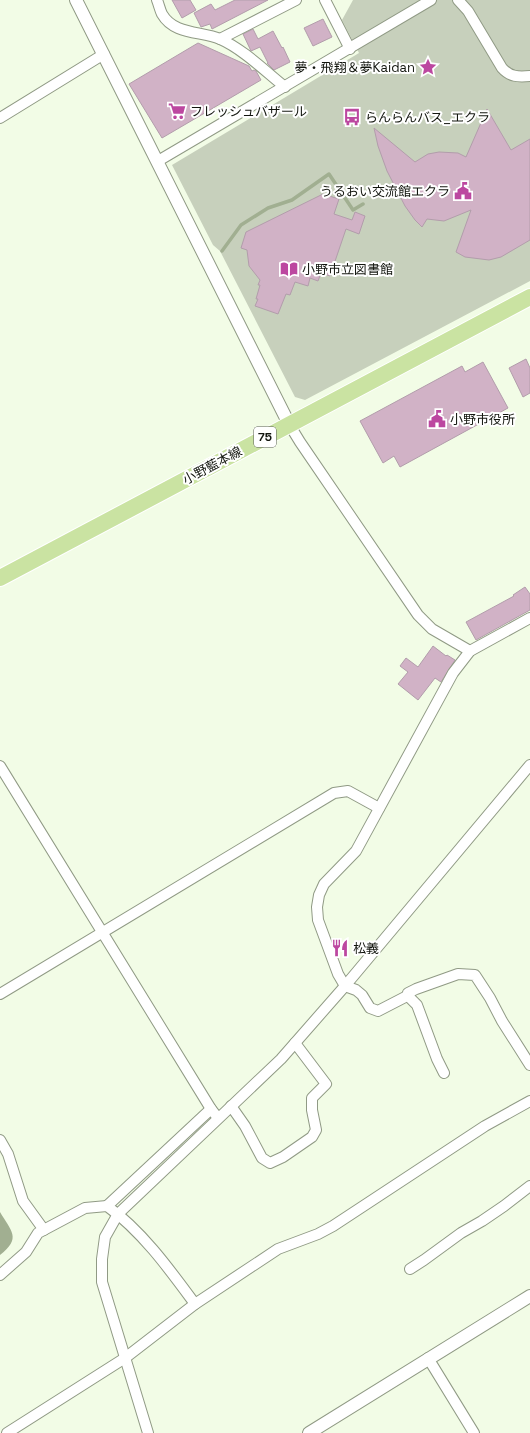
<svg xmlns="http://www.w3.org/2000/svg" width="530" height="1433" viewBox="0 0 530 1433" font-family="'Space Grotesk','Noto Sans JP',sans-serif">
<rect width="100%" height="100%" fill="#f2fce6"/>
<path fill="#c7d0bc" d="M353,0H530V281L305,400L295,397L220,251L213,245L172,165L359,53L342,20Z"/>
<path fill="#a1af91" d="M0,1212C11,1231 22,1238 0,1255Z"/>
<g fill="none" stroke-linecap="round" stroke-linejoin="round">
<path stroke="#a1af91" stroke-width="3.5" d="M222,251L241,225L268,208L292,200L329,174L353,210L363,204"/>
</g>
<g fill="#d1b2c6" stroke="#b29dab">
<path d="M172,0H190L196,10L182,18Z"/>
<path d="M235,0H268L212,29L210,24L201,27L194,13L211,4L215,10Z"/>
<path d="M323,19L332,37L313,46L304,28Z"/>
<path d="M253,29L258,39L273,31L282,48L283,47L290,62L274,70L267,63H268L260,47L251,51L243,34Z"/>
<path d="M198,43L249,66L252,71L254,70L256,71L261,80L162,138L129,84Z"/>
<path d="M487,109L511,150L530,139V240L501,257L489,260L465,257L456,252L471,210L444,221L427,219L422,227L415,220L405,206L387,171L378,146L374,128L415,162L428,154L439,152L458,153L466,157Z"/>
<path d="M323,194L339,199L334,214L352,220L355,212L365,216L359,234L346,229L330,276L321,273L318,281L310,278L308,286L295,282L290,295L286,294L278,314L255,306L258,299H256L260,285H258L260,280L249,266L247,250L241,248L246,232Z"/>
<path d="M526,359L530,368V393L523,397L509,368Z"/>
<path d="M483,362L508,408L400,467L394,456L383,463L360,421L462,366L465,372Z"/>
<path d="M525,587L530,594V610L476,640L466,622L514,596L513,595Z"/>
<path d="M433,646L446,656L447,655L455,660L441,682L435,678L418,700L398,684L408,672L400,666L406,658L418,667Z"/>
</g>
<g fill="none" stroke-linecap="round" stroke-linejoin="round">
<g stroke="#909a85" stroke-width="12">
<g id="minor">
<path d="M157,0C159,5 160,10 162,14C174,35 201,31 220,39C243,49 266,72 285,87"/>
<path d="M325,0L350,49"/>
<path d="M458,0L468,11L502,68C510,77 518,77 530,76"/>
<path d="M220,39L296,0"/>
<path d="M0,118L104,54"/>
<path d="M158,161L431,0"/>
<path d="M289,424L300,442L418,615L432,629L470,651"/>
<path d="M0,766L211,1109L218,1118"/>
<path d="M0,994L334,793L348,791L379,808"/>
<path d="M409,995L378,1011L370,1008L362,995L356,990L345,986L338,974L318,920L317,907L319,895L324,884L356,851L453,673L470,651L530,618"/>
<path d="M444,1073L437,1059L417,1005L410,998L408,993L416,989L458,974L475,975L490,998L502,1021L530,1065"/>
<path d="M231,1106L245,1126L262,1158L270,1163L283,1157L312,1137L316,1130L312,1110V1098L326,1084L295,1043"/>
<path d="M0,1140L8,1154L23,1201L44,1230"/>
<path d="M107,1206L211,1109"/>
<path d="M410,1269L424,1260L461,1233L482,1221L504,1206L530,1186"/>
<path d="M0,1275L26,1252L38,1233L85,1208L107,1206C142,1231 170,1270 195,1304"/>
<path d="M428,1358L474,1433"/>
<path d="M7,1433L125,1358L195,1304L278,1249L318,1234L333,1226L485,1126L530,1101"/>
<path d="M148,1433L102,1282V1259L105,1237L118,1214L281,1059L345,986L530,765"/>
</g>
</g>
<g stroke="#909a85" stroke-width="14">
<g id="tertiary">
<path d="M76,0L289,424"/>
<path d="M309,1433L530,1296"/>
</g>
</g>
<g stroke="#fff" stroke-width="18">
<path id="primary" d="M0,578L530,297"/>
</g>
<use href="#minor" stroke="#fff" stroke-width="10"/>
<use href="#tertiary" stroke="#fff" stroke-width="12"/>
<use href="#primary" stroke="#cae3a2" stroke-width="16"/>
</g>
<defs>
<g id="sight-bare" transform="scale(1.38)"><path d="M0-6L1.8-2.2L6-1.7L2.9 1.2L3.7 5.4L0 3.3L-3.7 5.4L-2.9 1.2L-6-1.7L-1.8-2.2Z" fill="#bc47a0" stroke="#fff" stroke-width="2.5" paint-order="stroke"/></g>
<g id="supermarket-bare" transform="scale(1.38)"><path d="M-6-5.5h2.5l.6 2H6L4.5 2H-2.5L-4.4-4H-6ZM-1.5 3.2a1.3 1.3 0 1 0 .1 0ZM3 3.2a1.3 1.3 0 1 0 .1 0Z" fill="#bc47a0" stroke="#fff" stroke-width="2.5" paint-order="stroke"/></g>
<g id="bus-bare" transform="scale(1.38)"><path d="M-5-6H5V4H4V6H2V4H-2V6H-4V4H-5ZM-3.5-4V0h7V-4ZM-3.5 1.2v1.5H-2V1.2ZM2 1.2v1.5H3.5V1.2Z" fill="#bc47a0" stroke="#fff" stroke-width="2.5" paint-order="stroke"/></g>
<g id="civic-bare" transform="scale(1.38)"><path d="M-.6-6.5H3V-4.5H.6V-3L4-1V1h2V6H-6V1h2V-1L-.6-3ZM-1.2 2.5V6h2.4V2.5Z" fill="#bc47a0" stroke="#fff" stroke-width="2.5" paint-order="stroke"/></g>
<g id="library-bare" transform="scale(1.38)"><path d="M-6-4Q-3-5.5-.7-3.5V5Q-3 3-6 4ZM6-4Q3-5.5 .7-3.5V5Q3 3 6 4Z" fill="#bc47a0" stroke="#fff" stroke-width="2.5" paint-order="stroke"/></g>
<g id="restaurant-bare" transform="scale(1.38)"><path d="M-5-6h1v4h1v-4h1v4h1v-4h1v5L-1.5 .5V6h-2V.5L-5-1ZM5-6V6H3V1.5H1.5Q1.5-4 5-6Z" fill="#bc47a0" stroke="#fff" stroke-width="2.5" paint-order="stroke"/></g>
</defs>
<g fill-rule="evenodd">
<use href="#sight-bare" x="428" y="67"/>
<use href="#supermarket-bare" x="177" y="111"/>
<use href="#bus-bare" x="352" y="117"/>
<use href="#civic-bare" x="463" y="191"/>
<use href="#library-bare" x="289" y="269"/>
<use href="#civic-bare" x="437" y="419"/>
<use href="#restaurant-bare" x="340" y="948"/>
</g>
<g text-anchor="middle" stroke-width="4" stroke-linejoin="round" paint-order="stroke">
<rect fill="#fff" stroke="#595b56" stroke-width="1" x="254" y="427" width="22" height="20" rx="3"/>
<g font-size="12" font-weight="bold" fill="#12150e">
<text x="265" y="441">75</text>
</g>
<g font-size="13" fill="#12150e" stroke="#fff" text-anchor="start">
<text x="415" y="72" text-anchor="end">夢・飛翔＆夢Kaidan</text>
<text x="190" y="116">フレッシュバザール</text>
<text x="365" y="122">らんらんバス_エクラ</text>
<text x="450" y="196" text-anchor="end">うるおい交流館エクラ</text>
<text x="302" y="274">小野市立図書館</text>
<text x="450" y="424">小野市役所</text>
<text x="353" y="953">松義</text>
</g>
<g font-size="13" fill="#12150e" stroke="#fff">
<text transform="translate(212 465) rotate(-28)" y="5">小野藍本線</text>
</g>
</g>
</svg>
